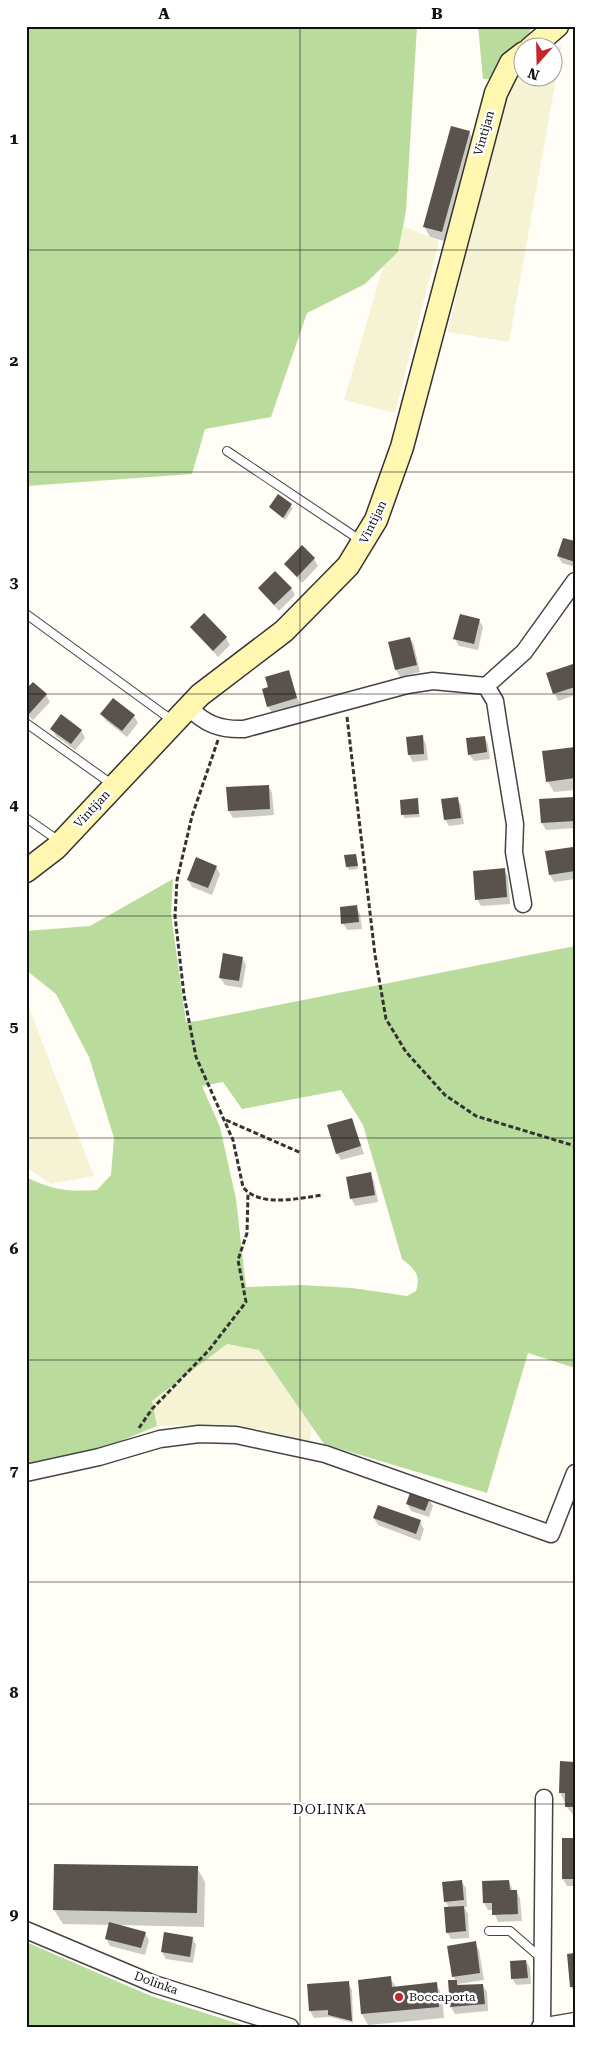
<svg xmlns="http://www.w3.org/2000/svg" width="601" height="2053" viewBox="0 0 601 2053" font-family="'Roboto Serif',serif">
<rect width="100%" height="100%" fill="#fffdf5"/>
<g fill="#f6f3d4">
<path d="M562,45L509,342L448,332L486,165L515,71L523,67L524,78H554V50Z"/>
<path d="M403,226L439,241L395,413L344,400L383,267L398,252Z"/>
<path d="M26,1000L94,1176L51,1184L26,1167Z"/>
<path d="M227,1344L259,1350L312,1426L310,1443L253,1430L185,1425L157,1426L152,1401Z"/>
</g>
<g fill="#b9dc9c" fill-rule="evenodd">
<path d="M26,26H417L406,211L398,252L365,284L307,313L271,417L205,429L192,474L26,486Z"/>
<path d="M478,26H532L512,80L483,79Z"/>
<path d="M173,879L171,914L186,1022L198,1021L575,946V1368L528,1353L487,1493L324,1444L259,1350L227,1344L152,1401L157,1426L77,1459L26,1466V1177C52,1190 68,1192 97,1190L111,1175L114,1138L89,1057L56,994L26,970V931L90,926ZM223,1082L242,1109L341,1090L363,1125L402,1259C415,1269 421,1275 416,1291L407,1296L352,1288L302,1285L246,1287L236,1199L220,1127L202,1086Z"/>
<path d="M26,1942L151,1996L249,2027H26Z"/>
</g>
<g fill="#0003">
<path d="M469,132L475,143L447,242L430,237L424,226Z"/>
<path d="M279,496L293,508L285,520L270,507Z"/>
<path d="M575,543V567L562,563L558,556Z"/>
<path d="M314,559L318,566L302,583L285,564Z"/>
<path d="M259,588H291L295,595L279,611Z"/>
<path d="M479,620L483,627L478,650L459,646L455,639Z"/>
<path d="M192,627L226,638L230,645L218,657Z"/>
<path d="M410,638L414,645L420,672L400,677L396,670Z"/>
<path d="M572,666L575,671V695L558,701L547,674Z"/>
<path d="M288,671L300,705L272,713L268,706Z"/>
<path d="M26,690L46,695L50,702L33,720L26,714Z"/>
<path d="M102,714L134,716L138,723L127,737L106,721Z"/>
<path d="M52,729L81,730L85,738L75,750L56,736Z"/>
<path d="M422,736L426,744L428,760L413,762L409,755Z"/>
<path d="M484,737L488,744L490,759L474,761L469,754Z"/>
<path d="M575,748V790L554,792L548,782Z"/>
<path d="M268,786L272,793L274,815L233,818L229,811Z"/>
<path d="M457,798L461,805L464,824L449,826L445,819Z"/>
<path d="M573,798L575,828L546,830L542,823Z"/>
<path d="M417,800L420,817L404,818L401,801Z"/>
<path d="M573,848L575,879L554,882L550,875L546,852Z"/>
<path d="M356,855L358,869L349,870L347,867Z"/>
<path d="M216,867L220,874L212,895L192,887L188,880Z"/>
<path d="M504,869L508,877L510,904L481,906L477,899Z"/>
<path d="M356,907L360,914L362,929L347,930L343,923Z"/>
<path d="M242,958L246,965L242,988L225,985L220,978Z"/>
<path d="M352,1120L364,1154L341,1160L337,1153Z"/>
<path d="M370,1174L374,1181L378,1202L355,1206L351,1198Z"/>
<path d="M429,1499L433,1506L429,1517L411,1511L407,1503Z"/>
<path d="M374,1518L420,1522L424,1529L420,1541L378,1525Z"/>
<path d="M575,1763V1817L566,1806L560,1792Z"/>
<path d="M575,1839V1886H567L563,1879Z"/>
<path d="M197,1868L205,1882L204,1927L120,1925L145,1933L149,1940L145,1955L110,1946L106,1938L110,1925L63,1924L54,1910Z"/>
<path d="M461,1881L466,1888L467,1907H464L468,1914L469,1938L451,1939L447,1932L449,1908L445,1901Z"/>
<path d="M509,1881L513,1891H516L520,1898L522,1921L498,1922L493,1910H488L484,1903L483,1882Z"/>
<path d="M192,1938L196,1945L193,1963L166,1959L162,1952Z"/>
<path d="M475,1943L479,1950L484,1980L458,1984L459,1986L482,1985L487,1992L488,2011L455,2014L451,2007L455,1981L448,1947Z"/>
<path d="M569,1955H575V1994L571,1987Z"/>
<path d="M526,1961L530,1968L531,1984L516,1985L512,1978Z"/>
<path d="M390,1978L396,1987L436,1984L442,1995L444,2018L368,2025L362,2014Z"/>
<path d="M348,1983L352,1990L353,2023L330,2017L314,2018L310,2011Z"/>
</g>
<g fill="#5a524d">
<path d="M451,126L470,131L442,232L423,227Z"/>
<path d="M278,494L292,504L283,518L269,507Z"/>
<path d="M563,538L575,541V562L557,556Z"/>
<path d="M302,545L315,558L297,577L284,564Z"/>
<path d="M275,571L292,588L274,605L258,588Z"/>
<path d="M204,613L227,637L213,651L190,627Z"/>
<path d="M460,614L480,619L474,644L453,639Z"/>
<path d="M410,637L417,665L395,670L388,642Z"/>
<path d="M573,664L575,687L553,694L546,673Z"/>
<path d="M289,670L297,698L267,707L262,689L268,687L265,677Z"/>
<path d="M33,682L47,694L29,714L26,712V689Z"/>
<path d="M113,698L135,715L122,731L100,714Z"/>
<path d="M61,714L82,730L71,744L50,729Z"/>
<path d="M423,735L424,754L408,755L406,737Z"/>
<path d="M485,736L487,752L468,755L466,738Z"/>
<path d="M575,747V778L546,782L542,751Z"/>
<path d="M269,785L270,809L228,811L226,787Z"/>
<path d="M458,797L461,818L444,820L441,799Z"/>
<path d="M574,797L575,821L541,823L539,799Z"/>
<path d="M418,798L419,814L401,815L400,800Z"/>
<path d="M573,847L575,871L549,875L545,851Z"/>
<path d="M356,854L358,866L346,867L344,855Z"/>
<path d="M196,857L217,866L208,888L187,880Z"/>
<path d="M505,868L507,897L475,900L473,871Z"/>
<path d="M357,905L359,922L341,924L340,907Z"/>
<path d="M223,953L243,957L239,981L219,978Z"/>
<path d="M352,1118L361,1146L336,1154L327,1125Z"/>
<path d="M371,1172L375,1195L350,1199L346,1177Z"/>
<path d="M411,1490L430,1498L425,1511L406,1504Z"/>
<path d="M378,1505L421,1520L416,1534L373,1518Z"/>
<path d="M560,1761L575,1762V1807H565V1793H559Z"/>
<rect x="562" y="1838" width="13" height="41"/>
<path d="M54,1864L198,1866L197,1913L53,1910Z"/>
<path d="M462,1880L464,1900L444,1902L442,1882Z"/>
<path d="M509,1880L510,1890H517L518,1914L492,1915V1903H483L482,1881Z"/>
<path d="M464,1906L466,1931L446,1933L444,1907Z"/>
<path d="M109,1922L146,1932L141,1948L105,1939Z"/>
<path d="M164,1932L193,1937L190,1957L161,1952Z"/>
<path d="M476,1941L480,1973L452,1977L447,1946Z"/>
<path d="M575,1953V1987H570L567,1954Z"/>
<path d="M526,1960L528,1978L511,1979L510,1961Z"/>
<path d="M391,1976L392,1987L437,1982L439,2007L361,2014L358,1980Z"/>
<path d="M448,1980H457V1985L483,1984L485,2004L450,2007Z"/>
<path d="M349,1981L352,2021L328,2015V2010L309,2011L307,1984Z"/>
</g>
<g fill="none" stroke-linecap="round" stroke-linejoin="round">
<g stroke="#444" stroke-width="10">
<g id="service">
<path d="M227,451L360,540"/>
<path d="M26,614L173,721"/>
<path d="M26,723L113,785"/>
<path d="M26,818L59,841"/>
<path d="M489,1931H510L541,1958"/>
</g>
</g>
<g stroke="#444" stroke-width="19">
<g id="minor">
<path d="M486,686L524,652L575,581"/>
<path d="M189,707C204,724 221,730 244,729L407,685L433,681L486,686L495,701L499,727L515,824L514,852L523,904"/>
<path d="M26,1473L99,1457L160,1439L199,1434L236,1435L325,1454L551,1534L575,1473"/>
<path d="M26,1930L154,1984L290,2027"/>
<path d="M540,2027L575,2021"/>
<path d="M542,2027L544,1798"/>
</g>
</g>
<g stroke="#333" stroke-width="25">
<g id="secondary">
<path d="M531,48L557,26"/>
<path d="M26,871L56,848L200,695L284,631L348,566L376,520L402,447L496,93L511,63L524,53"/>
</g>
</g>
<g stroke="#333" stroke-width="3" stroke-dasharray="5 2.5" stroke-linecap="butt">
<path d="M347,717L375,955L386,1019L406,1052L445,1095L476,1116L575,1146"/>
<path d="M218,740L192,816L177,880L175,916L184,995L196,1057L233,1140L243,1187C259,1208 300,1198 323,1195"/>
<path d="M226,1120L301,1153"/>
<path d="M139,1428L152,1409L209,1350L246,1302L238,1260L247,1233L248,1194"/>
</g>
<use href="#service" stroke="#fff" stroke-width="8"/>
<use href="#minor" stroke="#fff" stroke-width="16"/>
<use href="#secondary" stroke="#fff6b0" stroke-width="22"/>
</g>
<path fill="none" stroke="#111" stroke-width="1" stroke-opacity="0.55" d="M300,26V2027M26,250H575M26,472H575M26,694H575M26,916H575M26,1138H575M26,1360H575M26,1582H575M26,1804H575"/>
<circle fill="#c4262e" stroke="#fff" stroke-width="2" cx="399" cy="1997" r="5"/>
<g text-anchor="middle" stroke-width="5" stroke-linejoin="round" paint-order="stroke">
<g font-size="12" fill="#111" stroke="#fff">
<text transform="translate(484 133) rotate(-74)" y="4">Vintijan</text>
<text transform="translate(373 522) rotate(-64)" y="4">Vintijan</text>
<text transform="translate(92 809) rotate(-47)" y="4">Vintijan</text>
<text transform="translate(156 1983) rotate(20)" y="4">Dolinka</text>
</g>
<g font-size="12" fill="#111" stroke="#fff" text-anchor="start">
<text x="409" y="2001">Boccaporta</text>
</g>
<g font-size="14" letter-spacing="1" fill="#111" stroke="#fff">
<text x="330" y="1814">DOLINKA</text>
</g>
</g>
<rect width="601" height="2053" fill="none" stroke="#ffffff" stroke-width="55"/>
<g transform="translate(538 62) rotate(200)"><circle r="24" fill="#ffffff" stroke="#a0a0a0"/>
<path d="M0-4L9 19L0 12L-9 19Z" fill="#c4262e"/>
<text y="-8" font-size="14" font-weight="bold" text-anchor="middle" fill="#111111">N</text>
</g>
<rect x="28" y="28" width="546" height="1998" fill="none" stroke="#111" stroke-width="2"/>
<g font-size="16" text-anchor="middle" font-weight="bold" fill="#111">
<text x="164" y="19">A</text>
<text x="437" y="19">B</text>
<text x="14" y="144">1</text>
<text x="14" y="366">2</text>
<text x="14" y="588">3</text>
<text x="14" y="810">4</text>
<text x="14" y="1032">5</text>
<text x="14" y="1254">6</text>
<text x="14" y="1476">7</text>
<text x="14" y="1698">8</text>
<text x="14" y="1920">9</text>
</g>
</svg>
